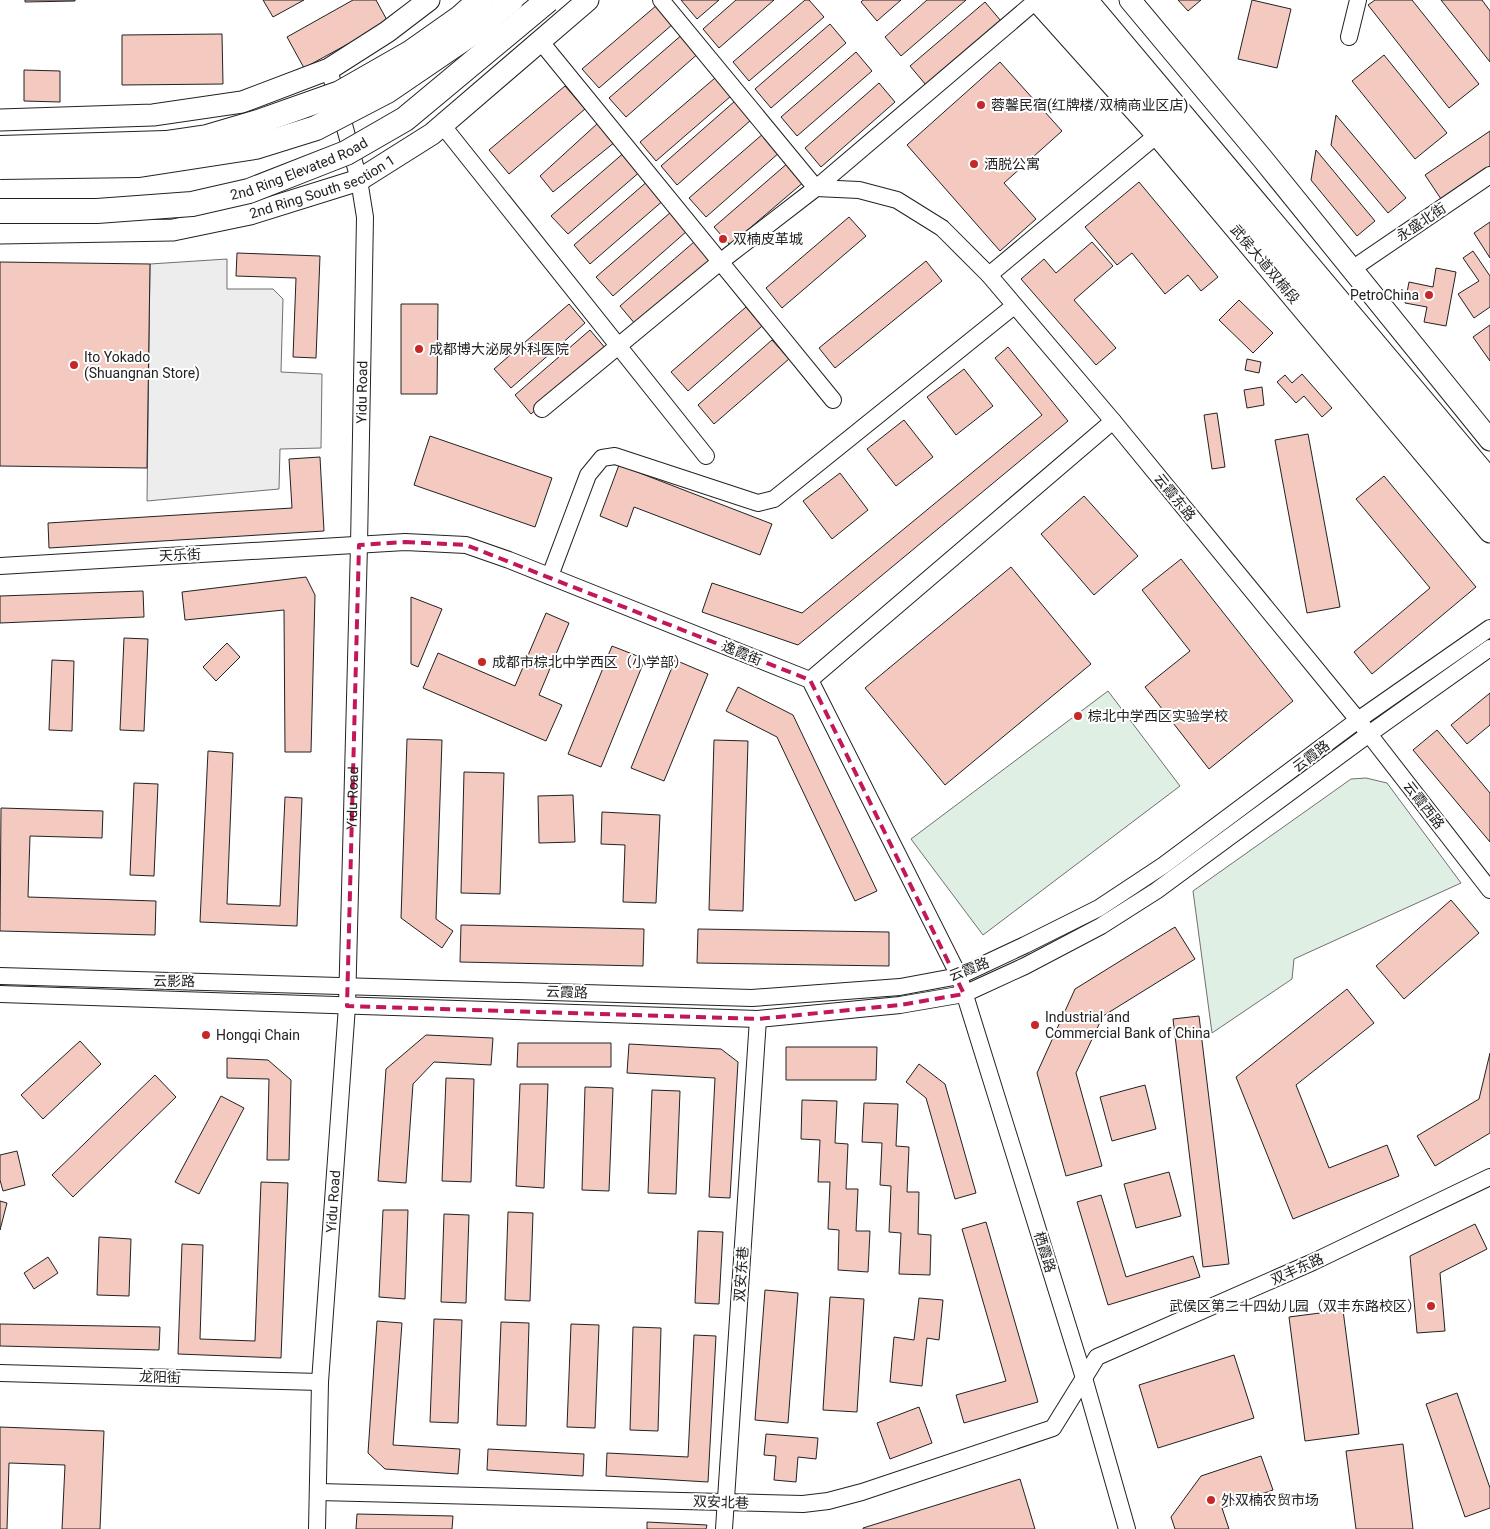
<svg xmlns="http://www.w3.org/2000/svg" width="1490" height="1529" viewBox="0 0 1490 1529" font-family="Roboto,'Noto Sans SC',sans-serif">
<rect width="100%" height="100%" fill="#fff"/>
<g fill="#e0efe3" stroke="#6f6f6f">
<path d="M1108,691L1180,786L983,935L911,839Z"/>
<path d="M1366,778L1387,783L1461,883L1294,959L1292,979L1212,1033L1193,891L1351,779Z"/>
</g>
<path fill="#ededed" stroke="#6f6f6f" d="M227,259V289H273L283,299L281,372L322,374L321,448L280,449L279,489L147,501L150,264Z"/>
<g fill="#f3c9c0" stroke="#222">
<path d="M25,0H75V1L25,2Z"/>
<path d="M263,0H304L273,17Z"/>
<path d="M353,0H376L388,22L304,68L287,37Z"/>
<path d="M681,0H719L697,19Z"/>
<path d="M736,0H774L719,48L703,29Z"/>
<path d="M805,0H809L824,17L749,81L733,62Z"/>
<path d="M863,0H901L877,21L861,2Z"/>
<path d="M927,0H966L901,56L885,37Z"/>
<path d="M1178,0H1201L1188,11Z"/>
<path d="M1252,0L1291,9L1277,68L1238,59Z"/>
<path d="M1375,0H1412L1479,84L1449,108L1368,5Z"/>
<path d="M1441,0H1482L1490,11V62Z"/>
<path d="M985,2L1001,21L926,85L910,66Z"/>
<path d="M657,5L673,24L599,88L582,69Z"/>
<path d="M830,24L846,43L771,108L755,89Z"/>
<path d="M684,33L700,52L626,117L609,98Z"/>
<path d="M222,34L223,84L122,85V35Z"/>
<path d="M856,52L872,71L797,136L781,117Z"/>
<path d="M1384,55L1447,133L1415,159L1352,81Z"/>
<path d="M1000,62L1062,131L1004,183L1036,219L1000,251L907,145Z"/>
<path d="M24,70L60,71V102L24,101Z"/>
<path d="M715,78L731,96L656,161L640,142Z"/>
<path d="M879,83L895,102L821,167L805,148Z"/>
<path d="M565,86L585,109L509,174L489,150Z"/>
<path d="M735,101L751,120L677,185L661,166Z"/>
<path d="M1336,115L1406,198L1388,213L1331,145Z"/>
<path d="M598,123L615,142L553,192L540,176Z"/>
<path d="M1490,131V166L1441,199L1425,175Z"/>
<path d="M764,133L780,152L706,217L689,198Z"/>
<path d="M1316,150L1375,221L1357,236L1311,180Z"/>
<path d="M626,151L642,170L568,234L551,216Z"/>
<path d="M789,162L805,181L730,245L714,227Z"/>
<path d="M649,180L665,199L590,264L574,245Z"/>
<path d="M1139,182L1218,277L1201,291L1188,275L1165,294L1132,253L1117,265L1085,227Z"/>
<path d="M671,212L687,231L613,296L596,277Z"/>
<path d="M849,217L866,236L782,308L766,288Z"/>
<path d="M1490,222V258L1474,233Z"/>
<path d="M694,242L710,261L636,325L620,306Z"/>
<path d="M1092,242L1113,266L1074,300L1116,348L1096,365L1021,279L1044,259L1056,273Z"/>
<path d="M1473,251L1490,276V307L1474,318L1458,294L1479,281L1463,258Z"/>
<path d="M237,253L320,256L316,358L293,357L296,278L236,276Z"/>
<path d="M926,261L942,281L835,368L819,348Z"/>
<path d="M0,262L150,264L147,468L0,466Z"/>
<path d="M1436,268L1456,272L1446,326L1424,322L1427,307L1405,303L1409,282L1433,287Z"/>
<path d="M1239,300L1273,333L1253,353L1219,320Z"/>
<path d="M401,304H438L437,394H401Z"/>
<path d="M569,304L585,323L511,388L494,369Z"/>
<path d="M746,307L762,326L688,391L671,372Z"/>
<path d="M1490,325V361L1473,337Z"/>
<path d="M590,330L606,349L531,414L515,395Z"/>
<path d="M772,340L789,359L714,424L698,405Z"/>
<path d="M1008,347L1068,421L798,645L702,612L712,583L802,613L1042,415L995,358Z"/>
<path d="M1247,359L1261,362L1259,373L1245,370Z"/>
<path d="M964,369L993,406L956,435L927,397Z"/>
<path d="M1302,374L1332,408L1322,417L1304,396L1296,403L1277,382L1285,375L1292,383Z"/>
<path d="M1262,387L1264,405L1247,408L1244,390Z"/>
<path d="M1217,413L1225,467L1212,469L1204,415Z"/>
<path d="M904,420L933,457L896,486L867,449Z"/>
<path d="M1308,434L1340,607L1307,613L1275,440Z"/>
<path d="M430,436L552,478L535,527L414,485Z"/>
<path d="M320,457L324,531L49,548L48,523L292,508L289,459Z"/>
<path d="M619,465L772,524L760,555L634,507L627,527L600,516Z"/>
<path d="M840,473L868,510L832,539L803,501Z"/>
<path d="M1384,476L1476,587L1372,674L1354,652L1430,588L1356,499Z"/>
<path d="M1084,496L1138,556L1094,595L1041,534Z"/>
<path d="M1181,559L1293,701L1209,769L1145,687L1190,651L1142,590Z"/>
<path d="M1011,567L1091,664L945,785L865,688Z"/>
<path d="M306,577L315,595L311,752H285L284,610L185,620L182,592Z"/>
<path d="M143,591L144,617L0,623V596Z"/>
<path d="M411,597L442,609L418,667L411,664Z"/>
<path d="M546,613L569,623L539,695L562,705L546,741L423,688L438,653L515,686Z"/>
<path d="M124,638L148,639L144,731L120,730Z"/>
<path d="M227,643L240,657L216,681L203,667Z"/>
<path d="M612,646L645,659L601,767L568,754Z"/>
<path d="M52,660L74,661L72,731L49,730Z"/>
<path d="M675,660L708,674L664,781L631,768Z"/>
<path d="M738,687L793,715L877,891L855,901L777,737L726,711Z"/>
<path d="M1490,693V725L1467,744L1451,725Z"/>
<path d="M1437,730L1490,793V842L1413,750Z"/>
<path d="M407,739L442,740L436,919L453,931L442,948L401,918Z"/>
<path d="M714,740L748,741L743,911L709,910Z"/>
<path d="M208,751L233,753L227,904L280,906L285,797L302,798L297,926L200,922Z"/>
<path d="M464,772L504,773L500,894L461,893Z"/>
<path d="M134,783L158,784L154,876L130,875Z"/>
<path d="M573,795L575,842L539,843L538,796Z"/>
<path d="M1,808L103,811L102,838L30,836L28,897L156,901L155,935L0,931Z"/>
<path d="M602,812L660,815L656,903L623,902L625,845L601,844Z"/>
<path d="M1451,900L1479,933L1404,999L1376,966Z"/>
<path d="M461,925L644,929L643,966L460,962Z"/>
<path d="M1175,927L1195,959L1103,1016L1076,1073L1102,1166L1066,1176L1037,1073L1075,989Z"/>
<path d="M698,929L889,932V966L697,963Z"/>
<path d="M1347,989L1374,1023L1296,1085L1329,1168L1387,1145L1399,1176L1293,1219L1236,1077Z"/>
<path d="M1199,1016L1229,1264L1203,1267L1173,1019Z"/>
<path d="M426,1035L493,1038L491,1065L434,1062L413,1084L406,1183L378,1181L386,1069Z"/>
<path d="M80,1041L101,1064L43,1119L21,1095Z"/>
<path d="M518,1043H611V1067H517Z"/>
<path d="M629,1044L721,1049L738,1062L730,1198L709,1197L715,1078L627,1073Z"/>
<path d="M786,1047H877L876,1080H786Z"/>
<path d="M1490,1053V1133L1435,1166L1417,1136L1479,1099Z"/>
<path d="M227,1058L268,1060L291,1080L289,1160H267L269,1079L227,1078Z"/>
<path d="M919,1064L945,1084L976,1193L955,1199L926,1098L906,1082Z"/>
<path d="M155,1075L176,1097L73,1197L52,1175Z"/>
<path d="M446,1078L474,1079L471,1182L442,1181Z"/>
<path d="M520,1084H548L544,1188L516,1186Z"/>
<path d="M1145,1085L1156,1129L1112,1141L1100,1097Z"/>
<path d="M585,1087L613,1088L609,1191L582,1190Z"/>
<path d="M652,1090L680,1091L676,1194L648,1193Z"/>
<path d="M221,1096L244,1108L199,1194L175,1182Z"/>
<path d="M802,1100L837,1101L835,1143L848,1144L846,1189H858L856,1231H870L868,1272L838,1270L839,1230L828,1229L830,1182H818L820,1140L801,1139Z"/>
<path d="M864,1103L898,1104L896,1146L909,1147L907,1192H919L918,1234L931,1235L930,1275L899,1274L901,1233L889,1232L891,1186L880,1185L882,1143L862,1142Z"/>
<path d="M17,1151L25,1185L3,1191L0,1180V1155Z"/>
<path d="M1169,1172L1181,1216L1136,1228L1124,1184Z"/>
<path d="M261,1182L288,1183L281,1358L178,1354L182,1244L203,1245L200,1339L255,1341Z"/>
<path d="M1101,1195L1126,1277L1193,1256L1200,1277L1108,1305L1077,1202Z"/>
<path d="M0,1201L7,1203L0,1230Z"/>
<path d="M383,1210H408L405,1299L379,1297Z"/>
<path d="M508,1212L533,1213L530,1301L505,1300Z"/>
<path d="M444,1214L469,1215L466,1303L441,1302Z"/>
<path d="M986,1222L1038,1402L964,1423L956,1395L1006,1381L962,1229Z"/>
<path d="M1475,1224L1487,1249L1440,1273L1445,1331L1417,1333L1410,1256Z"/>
<path d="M698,1231L723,1232L719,1304L695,1303Z"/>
<path d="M99,1237L131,1239L129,1296L97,1295Z"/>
<path d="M48,1257L58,1273L34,1289L24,1273Z"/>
<path d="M765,1290L798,1293L788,1423L755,1420Z"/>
<path d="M830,1297L864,1299L857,1412L823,1410Z"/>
<path d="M919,1298L943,1300L939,1340L927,1338L922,1386L890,1382L894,1337L914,1340Z"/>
<path d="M1343,1310L1359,1434L1305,1441L1289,1317Z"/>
<path d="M434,1319L462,1320L458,1423L430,1422Z"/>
<path d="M377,1321L402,1323L393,1445L460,1449L458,1474L385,1469L368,1453Z"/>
<path d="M501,1322L529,1323L526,1426L497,1425Z"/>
<path d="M0,1324L160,1327L159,1350L0,1346Z"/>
<path d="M571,1324L599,1325L595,1428L567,1427Z"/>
<path d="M633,1327L661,1328L658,1431L630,1430Z"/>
<path d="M694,1335L716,1336L708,1482L606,1476L607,1453L688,1457Z"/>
<path d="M1234,1355L1254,1418L1158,1448L1139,1385Z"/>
<path d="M1457,1393L1490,1488V1508L1465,1517L1426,1404Z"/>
<path d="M919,1407L932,1443L890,1459L877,1423Z"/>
<path d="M0,1427L104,1431L100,1529H62L65,1465L9,1463L7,1529H0Z"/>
<path d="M766,1434L818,1438L816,1459L798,1457L796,1482L774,1480L776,1456L764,1455Z"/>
<path d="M1403,1444L1413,1529H1356L1346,1451Z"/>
<path d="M488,1449L584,1454L583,1476L487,1470Z"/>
<path d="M1261,1456L1273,1490L1222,1508L1229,1529H1175L1171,1517L1201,1476Z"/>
<path d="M1020,1479L1035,1529H863V1528Z"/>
<path d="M357,1514L453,1516L452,1529H356Z"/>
<path d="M647,1522L707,1525L706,1529H647Z"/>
</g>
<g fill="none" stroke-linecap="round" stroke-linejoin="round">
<g stroke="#222" stroke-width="18">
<g id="minor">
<path d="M661,0L816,188L859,190L897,200L942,228L989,275L1113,421L1358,720L1490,890"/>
<path d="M1349,37L1358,0"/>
<path d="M541,42L833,400"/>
<path d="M443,126L706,456"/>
<path d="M1352,269L1490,175"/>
<path d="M989,275L1157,135"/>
<path d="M542,409L720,262L816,188L1037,0"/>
<path d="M0,566L405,542L466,545L509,560L810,680L959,976L1084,1378L1127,1529"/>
<path d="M550,576L588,475L602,458L615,456L758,503L774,499L1014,306"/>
<path d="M810,680L1113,421"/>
<path d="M0,976L752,998L900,987L959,976L1025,945L1099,908L1164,865L1358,720L1490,628"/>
<path d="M0,994L758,1019L900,1005L964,994L1025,966L1101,926L1156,891L1369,734L1490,648"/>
<path d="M0,1373L320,1382"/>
<path d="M318,1492L803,1504L828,1501L862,1492L1053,1428L1097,1357L1313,1262L1490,1177"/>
<path id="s1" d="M317,1529L320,1382L347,1006L359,545L365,217L359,180L329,69"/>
<path d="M724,1529L758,1019"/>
</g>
</g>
<g stroke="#222" stroke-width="23">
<g id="major">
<path d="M1036,0L1157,135L1490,532"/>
<path d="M1130,0L1262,158L1490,440"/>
<path d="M0,120L153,115L242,102L329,69L387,32L429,0"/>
<path id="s2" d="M0,233L173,230L250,214L359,180L432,134L588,0"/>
</g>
</g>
<g stroke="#222" stroke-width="26">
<g id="highway">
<path d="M1061,0L1490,510"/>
<path d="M1085,0L1490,482"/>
</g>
</g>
<use href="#minor" stroke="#fff" stroke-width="16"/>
<use href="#major" stroke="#fff" stroke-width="21"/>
<use href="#highway" stroke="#fff" stroke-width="24"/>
<g stroke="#222" stroke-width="26" stroke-linecap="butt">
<g id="highway-bridge">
<path d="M0,148L166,143L207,137L258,122L340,93L410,53L461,17L480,0"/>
<path d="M0,167L139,165L255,147L316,128L387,91L472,33L511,0"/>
<path id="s3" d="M0,211H97L192,204L249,191L346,153L405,119L548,0"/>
</g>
</g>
<use href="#highway-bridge" stroke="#fff" stroke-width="24"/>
</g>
<path fill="none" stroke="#c2185b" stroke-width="4" stroke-dasharray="10 6" stroke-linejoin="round" d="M405,542L466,545L810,680L964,994L900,1005L758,1019L347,1006L359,545Z"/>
<g fill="#c62828" stroke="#fff" stroke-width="2">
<circle cx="981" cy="105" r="5"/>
<circle cx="974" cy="164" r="5"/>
<circle cx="723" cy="239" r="5"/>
<circle cx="1429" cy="295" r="5"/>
<circle cx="419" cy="349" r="5"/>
<circle cx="74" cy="365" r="5"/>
<circle cx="482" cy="662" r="5"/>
<circle cx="1078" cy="716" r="5"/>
<circle cx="1035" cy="1025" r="5"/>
<circle cx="206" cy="1035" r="5"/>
<circle cx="1431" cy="1306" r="5"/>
<circle cx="1211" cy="1500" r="5"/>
</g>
<g text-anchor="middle" stroke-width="4" stroke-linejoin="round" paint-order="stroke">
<g font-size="14" fill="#222" stroke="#fff" text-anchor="start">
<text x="991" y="110">蓉馨民宿(红牌楼/双楠商业区店)</text>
<text x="984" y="169">洒脱公寓</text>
<text x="733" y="244">双楠皮革城</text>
<text x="1419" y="300" text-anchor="end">PetroChina</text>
<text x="429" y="354">成都博大泌尿外科医院</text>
<text x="84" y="362">Ito Yokado<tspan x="84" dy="16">(Shuangnan Store)</tspan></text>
<text x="492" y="667">成都市棕北中学西区（小学部）</text>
<text x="1088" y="721">棕北中学西区实验学校</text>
<text x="1045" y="1022">Industrial and<tspan x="1045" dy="16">Commercial Bank of China</tspan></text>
<text x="216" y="1040">Hongqi Chain</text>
<text x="1421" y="1311" text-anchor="end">武侯区第二十四幼儿园（双丰东路校区）</text>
<text x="1221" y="1505">外双楠农贸市场</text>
</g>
<g font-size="14" fill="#222" stroke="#fff">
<text dy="5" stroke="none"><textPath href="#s3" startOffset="305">2nd Ring Elevated Road</textPath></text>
<text dy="5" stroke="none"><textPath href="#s2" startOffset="329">2nd Ring South section 1</textPath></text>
<text transform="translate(1421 222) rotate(-34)" y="5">永盛北街</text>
<text transform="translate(1265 264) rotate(50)" y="5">武侯大道双楠段</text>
<text dy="5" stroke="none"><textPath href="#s1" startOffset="1138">Yidu Road</textPath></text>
<text transform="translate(1175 497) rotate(51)" y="5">云霞东路</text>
<text transform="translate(180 555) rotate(-3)" y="5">天乐街</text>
<text transform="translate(742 653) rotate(22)" y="5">逸霞街</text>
<text transform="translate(1311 756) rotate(-37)" y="5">云霞路</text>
<text dy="5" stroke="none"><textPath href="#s1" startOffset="732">Yidu Road</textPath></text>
<text transform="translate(1424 805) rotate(52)" y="5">云霞西路</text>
<text transform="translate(969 969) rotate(-21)" y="5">云霞路</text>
<text transform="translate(174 981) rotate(1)" y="5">云影路</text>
<text transform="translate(567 992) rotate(2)" y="5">云霞路</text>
<text dy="5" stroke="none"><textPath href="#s1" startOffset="328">Yidu Road</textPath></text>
<text transform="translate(1045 1252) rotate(73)" y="5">栖霞路</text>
<text transform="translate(1297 1269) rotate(-24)" y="5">双丰东路</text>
<text transform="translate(741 1274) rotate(-86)" y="5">双安东巷</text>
<text transform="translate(160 1377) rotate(2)" y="5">龙阳街</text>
<text transform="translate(721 1502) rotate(2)" y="5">双安北巷</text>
</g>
</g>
</svg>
